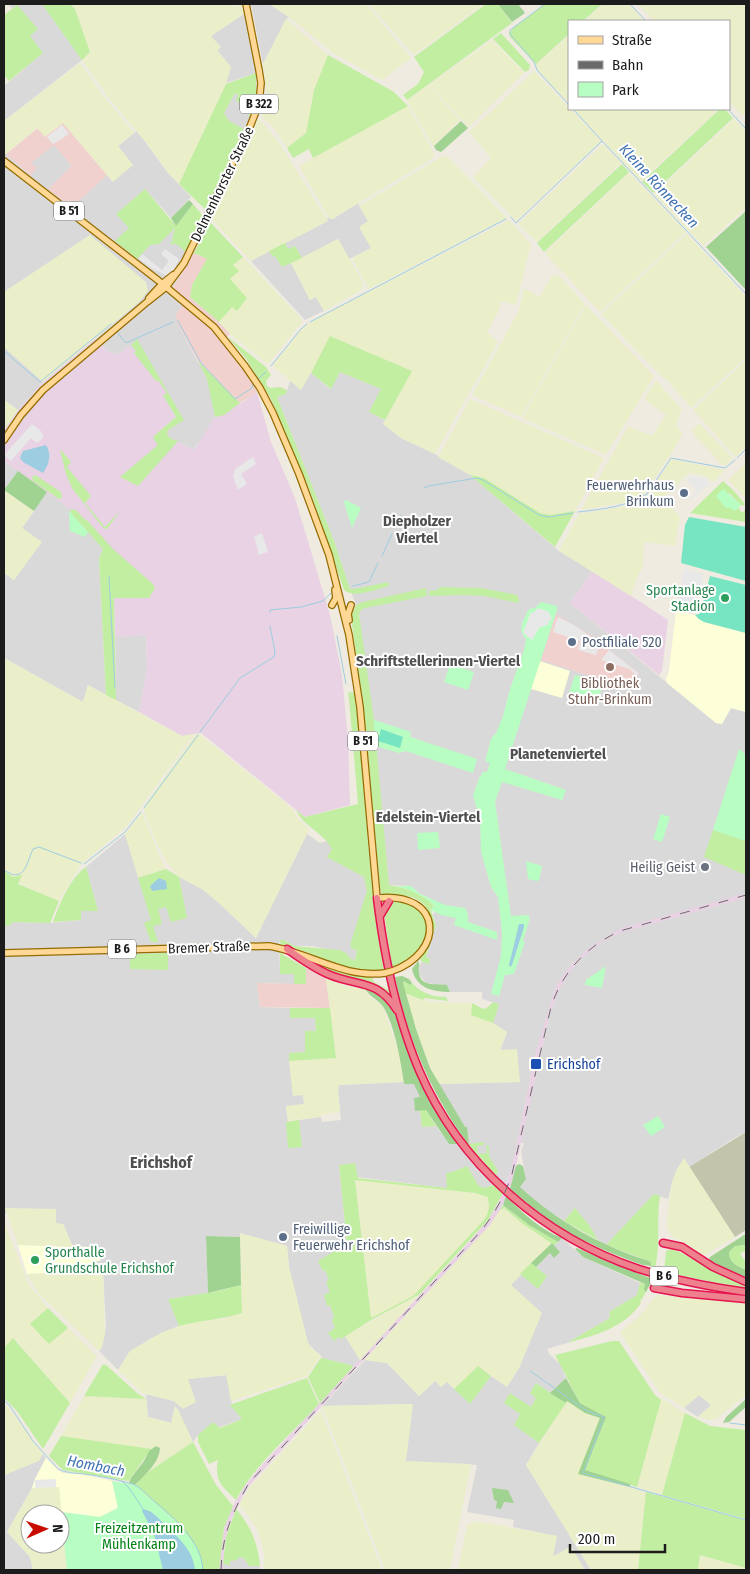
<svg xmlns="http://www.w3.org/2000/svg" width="750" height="1574" viewBox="0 0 750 1574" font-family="'Fira Sans Condensed',sans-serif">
<rect width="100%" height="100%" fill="#efebe1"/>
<g fill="#dad9d9">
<path d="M8,4H42L82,60L4,121V86L43,53L29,36L37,29L17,5L12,9Z"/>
<path d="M251,4H269L289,17L286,19L263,64Z"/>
<path d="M244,14L256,73L226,83L231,67L217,50L220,47L211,36Z"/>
<path d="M235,93L238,95L250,117L244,129L229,121L224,113Z"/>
<path d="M137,131L168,173L191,197L171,218L145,189L116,214L130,228L137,258L150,245L172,231L176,226L172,238L173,240L171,243L175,242L186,252L194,253L169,294L183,305L176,315L180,328L198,362L240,403L197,444L194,450L172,439L167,435L168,430L183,420L118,355L107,351L96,338L140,301L90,235L4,292V152L31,176V163L54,144L72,166L49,189L71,207L107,175L112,181L133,165L118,146Z"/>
<path d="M358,203L368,221L371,248L349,259L338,239L302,258L295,246L288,249L285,243L327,221V219L329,218L333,219Z"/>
<path d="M269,251L273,256H275L282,267L291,263L310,300L316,297L324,311L305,320L251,261Z"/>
<path d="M4,347L43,382L18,410L4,400Z"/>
<path d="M340,372L382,389L369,412L385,420L383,424L401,438L435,454L470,475L559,551L593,571L570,603L716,723L722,724L731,708L746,712V1133L745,1132L731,1140L689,1167L684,1159L677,1169L672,1182L668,1199L654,1194L606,1245L598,1240L589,1225L575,1208L564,1221L541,1206L520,1187L526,1179L521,1151L524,1143H520L549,1020L536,1051L517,1144L511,1170L505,1185L468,1144H469L465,1127L438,1084L519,1082L500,1051L507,1032L493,1023L499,1004L482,999V992H450L447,985L426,983L421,977L419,973L420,965L422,962L429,964L430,959L426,958L436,926L433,915L440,903L420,894L411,886L389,885L375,736L359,613L350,589L334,541L277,397L286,394L290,381L301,389L311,373L330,389Z"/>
<path d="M4,461L18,471L4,490Z"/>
<path d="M47,492L66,506L103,549L99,559L106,695L88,685L83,702L4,658V573L14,580L41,542L22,528Z"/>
<path d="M146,635L147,670L139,712L116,700L115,637Z"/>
<path d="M125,834L166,907L187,918L179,877L202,889L219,903L256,938L307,834L320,843L328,841L332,849L328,857L364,877L367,891L355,960L351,959L346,953L312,946H294L284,940H281L279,942L280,973L294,974V984L257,983L260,1007L290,1008V1018H315L316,1031L305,1032V1052L289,1053L293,1095H303L304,1105L286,1106L288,1121L286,1122L301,1146L299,1120L321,1117L322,1122L341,1120L338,1090L339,1085L403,1082L404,1084L414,1083L421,1097L415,1111L420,1110L422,1127L436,1126L449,1144H458L494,1185L484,1188L478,1185L467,1166L452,1172L447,1188L357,1177L339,1165L347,1244L323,1271L325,1270L329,1280L330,1292L327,1306L330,1305L334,1317L335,1328L328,1333L340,1337L341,1339L345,1336L360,1360L353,1367L351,1365L322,1358L308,1343L289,1267L287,1246L240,1234V1237L206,1236L208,1293L169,1299L179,1326L161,1333L130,1351L118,1370L99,1351L102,1347L106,1326L103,1271L74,1272L73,1269L94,1248L73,1247L63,1224H56L6,1209V1213L4,1214V926L11,925V922L50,923L81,920V911H98L86,867Z"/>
<path d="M562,1238L583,1257L640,1283L637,1295L609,1312L610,1317L608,1319L567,1343L547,1349L550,1355L560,1364L566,1378L550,1393L536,1383L537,1398L531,1407L520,1414L514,1425L539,1443L526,1465L591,1570H585L571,1547L552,1557L556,1536L513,1527L514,1520L467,1512L477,1465L405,1461L412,1404L322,1406L365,1360L387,1363L419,1396L435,1381H447L470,1404L491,1376L507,1387L520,1366L511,1285L520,1274L538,1288L547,1276L536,1267L550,1253L560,1252L554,1245Z"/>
<path d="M227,1375L232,1404L231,1405L242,1419L198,1435L193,1442L175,1406L172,1423L148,1417L146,1394L174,1401L179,1404L188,1379Z"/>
<path d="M699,1395L711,1405L698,1417L684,1408Z"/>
<path d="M43,1454L46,1458L35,1479L32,1488L7,1532L30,1557L33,1570H4V1475L38,1461Z"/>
<path d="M239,1557L244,1558L249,1566H260L259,1570H223V1564L229,1565L230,1561Z"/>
</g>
<g fill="#f1d1ce">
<path d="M63,123L107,175L71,208L48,189L72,166L54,145L31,163L37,168L31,176L6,154L38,128Z"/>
<path d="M194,253L207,259L192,285L190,297L219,322L230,334L224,339L251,380L257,392L240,403L198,361L177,322L176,315L183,305L169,294Z"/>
<path d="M556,614L589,634L639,673L633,690L541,660Z"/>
<path d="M306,968L326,978L330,1008L260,1007L257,983L305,984Z"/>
</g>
<g fill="#e8d2e3">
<path d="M96,338L107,351L118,355L131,345L136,351L134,353L156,381L158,379L167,393L163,396L176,417L163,428L172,439L194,450L215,417L224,415L257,392L271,442L295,498L330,615L342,675L348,739L350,805L305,817L201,733L182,736L139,712L147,670L146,635L115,637L114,598H148L88,532L66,506L4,461V430L18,410L43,382Z"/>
<path d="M593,571L668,620L662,671L659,675L570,603Z"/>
<path d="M746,893V898L623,932L603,941L582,958L573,968L561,986L550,1014L516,1166L510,1189L500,1210L490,1225L468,1249L360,1364L249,1486L243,1496L230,1522L224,1550L223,1570H219L224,1528L233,1506L244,1487L260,1467L469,1242L488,1220L499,1202L511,1170L536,1051L551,1001L557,985L564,974L574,962L590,947L622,928Z"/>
</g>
<g fill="#fdffd9">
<path d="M676,611L695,615L699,619L704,622L746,633V712L731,708L722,724L716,723L667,683L666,679L669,671Z"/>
<path d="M540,661L570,671L562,698L531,689Z"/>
<path d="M18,1245L94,1247L101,1260L73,1269L74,1272L27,1274Z"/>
<path d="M46,1458L57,1469L63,1473L87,1475L112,1481L118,1508L100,1517L61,1512L59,1487L32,1488L35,1479Z"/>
</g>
<path fill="#c2c4ac" d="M746,1132V1230L735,1237L689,1167Z"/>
<g fill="#eaefca" fill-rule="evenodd">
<path d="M70,4H232L234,7L241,4L244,14L211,36L221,47L217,51L231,67L226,84L179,184L168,173L149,146L108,97L82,60L90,52L75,9Z"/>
<path d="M269,4H366L411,58L382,80L333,53L289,17Z"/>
<path d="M369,4H399L379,16Z"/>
<path d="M400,4H483L414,55L379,16Z"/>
<path d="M603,4H628L644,21H584Z"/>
<path d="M638,4H738L720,21H654Z"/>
<path d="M739,4H746V112L743,116L729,101V21H721Z"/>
<path d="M286,19L328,55L314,90L306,133L287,148L273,127L262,117L267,96L263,64Z"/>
<path d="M569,35V104L538,71L536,65Z"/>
<path d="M492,40L524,73L469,127L429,85Z"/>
<path d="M80,63L101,93L134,133L118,146L133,165L113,182L63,123L45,137L37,128L6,154L4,152V121Z"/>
<path d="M534,71L601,141L516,221L473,177L491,158L469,132Z"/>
<path d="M428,85L460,120L433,146L407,101Z"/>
<path d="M408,106L434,153L433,158L332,219L329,218L299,166Z"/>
<path d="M573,109H719L641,181Z"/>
<path d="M734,119L746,132V208L703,246L654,194Z"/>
<path d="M258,120L261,121L280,144L328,221L251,261L211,219Z"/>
<path d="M603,144L621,163L537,242L518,224Z"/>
<path d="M443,156L449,158L507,218L369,289L352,258L371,248L359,227L368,221L359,206Z"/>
<path d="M629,173L686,232L600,312L545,253Z"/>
<path d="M509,220L531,244L516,305L501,301L499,310L487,332L498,342L435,454L401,438L383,424L412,371L331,336L301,390L274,367V364L301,330L312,321Z"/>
<path d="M687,234L746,297V357L691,408L668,381L660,375L601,314Z"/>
<path d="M90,235L146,282L148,291L140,301L43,382L4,347V292Z"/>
<path d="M338,239L363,282V287L358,292L324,311L316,297L310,300L291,263Z"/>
<path d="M243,257L301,319L302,322L268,364L230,334L219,322L232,307L247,299L230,279L233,265Z"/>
<path d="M558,275L585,304L521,417L472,395L518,312L524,288L539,297L552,276Z"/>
<path d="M586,305L654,376L606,455L522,418Z"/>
<path d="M746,360V447L736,457L693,410Z"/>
<path d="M656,380L682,410L676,426L683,433L674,449L645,493L637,498L624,503L581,510L628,426L652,436L666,415L644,399Z"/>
<path d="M470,399L604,458L575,511L549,515L540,513L484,478L470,475L438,457Z"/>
<path d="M4,400L18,410L4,430Z"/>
<path d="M699,423L733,458L726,465H722L691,431Z"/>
<path d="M671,459L725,470L715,481H712L706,476L689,473L663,498L680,517L675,546L644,542L643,567L638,575L631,596L559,551L579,514L629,506L643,499L649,494Z"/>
<path d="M746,463V499L728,480Z"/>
<path d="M4,490L34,511L22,528L42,542L14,580L4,573Z"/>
<path d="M4,658L81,701H83L88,685L182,736L193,734L127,826L81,864L59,901L18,883L22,876L13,877L4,871Z"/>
<path d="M195,734H199L283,801L294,811L298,819L309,829L256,938L219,903L202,889L179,877L167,863L156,842L144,811L145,805Z"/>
<path d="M142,812L160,857L166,869L138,878L125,834Z"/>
<path d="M326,978L343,985L365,989L368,995L383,1007L401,1058L403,1082L339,1085L338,1090L340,1112L321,1115V1117L288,1121L286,1106L304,1104L303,1095L293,1096L289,1061L336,1058Z"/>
<path d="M405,993L429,1002L472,1003L471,1015L488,1020L507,1032L500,1050L517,1049L520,1082L438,1084L430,1068L416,1029Z"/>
<path d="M684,1158L735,1237L705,1255H701L682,1241L673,1237L668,1230L667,1221L672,1182L677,1169Z"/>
<path d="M355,1179L475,1193L488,1197L490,1206V1211L481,1223L418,1291L413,1296L371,1319Z"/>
<path d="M5,1208L56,1209V1223L63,1224L73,1247L18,1245Z"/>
<path d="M504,1208L523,1224L552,1243L511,1285L542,1313L520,1366L507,1387L478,1366L454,1389L447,1382L441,1387L435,1381L419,1396L387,1363L365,1360L468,1249L490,1225L500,1210Z"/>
<path d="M4,1221L29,1285L48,1308L30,1324L49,1344L68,1328L97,1356L70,1403L14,1338L4,1348Z"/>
<path d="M240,1233L287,1246L289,1267L308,1343L311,1348L321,1355L307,1376L231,1401L226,1375L188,1379L196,1402L183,1409L174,1401L142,1393L118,1370L130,1351L161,1333L179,1326L191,1322L223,1319L242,1313Z"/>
<path d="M103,1271L105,1334L102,1347L99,1351L39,1294L27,1274Z"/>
<path d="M420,1294L360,1360L345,1336Z"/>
<path d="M658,1295L746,1303V1395L716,1419L709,1420L698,1417L711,1405L699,1395L684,1408L660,1393L621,1334V1331L638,1318L655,1297Z"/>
<path d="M84,1396L146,1399L148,1417L171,1423L175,1406L178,1409L193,1442L150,1470L160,1452L156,1446L152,1449L61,1436Z"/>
<path d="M661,1398L685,1413L662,1495L637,1487Z"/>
<path d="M567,1401L585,1413L600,1418L582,1474L646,1492L638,1570H591L526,1465Z"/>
<path d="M4,1404L9,1408L43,1454L39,1461L4,1475Z"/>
<path d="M413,1404L406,1461L471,1464L450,1570H385L322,1406Z"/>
<path d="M321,1410L361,1516L382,1570H264V1553L258,1531L247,1514L239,1505L250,1487Z"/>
<path d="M59,1487L67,1570H33L30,1557L7,1532L32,1488ZM30,1514H60V1544H30Z"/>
<path d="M476,1521L557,1536L553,1557L571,1546L585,1570H458L467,1525Z"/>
<path d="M700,1555L746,1568V1570H698Z"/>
</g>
<g fill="#c2eea1" fill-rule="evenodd">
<path d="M42,4H70L75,9L90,52L82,60Z"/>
<path d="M486,4H498L512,23L407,100L403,95L418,84L424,72L414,57Z"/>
<path d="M545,4H602L583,21H569V34L536,64L510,37L509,33L514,27Z"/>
<path d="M17,5L38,29L30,36L43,53L9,81L4,75V15Z"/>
<path d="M501,33L530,65L529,70L525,72L493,39Z"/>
<path d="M328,55L394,92L408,106L313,158L309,149L293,158L287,148L306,133L314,90Z"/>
<path d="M256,73V98L250,117L242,104L236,101L238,95L235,93L224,113L229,121L244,129L206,210L179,184L226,84Z"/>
<path d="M720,109H725L733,118L653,193L642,182Z"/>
<path d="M622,164L629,172L544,252L537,243Z"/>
<path d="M145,189L176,226L193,204L203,216L186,252L175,243L173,245L170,243L173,240L172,239L175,228L159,244L150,245L137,259L115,241L129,228L116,214Z"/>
<path d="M210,222L243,257L233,265L239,271L230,279L247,298L237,311L232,307L219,322L190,297L192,285L207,259L194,253Z"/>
<path d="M285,243L288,249L295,246L302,258L282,267L275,256L273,257L269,251Z"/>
<path d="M330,336L412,371L385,420L369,412L381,389L340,372L331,389L311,373Z"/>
<path d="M228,337L266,367L271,375L266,381L267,386L270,388L280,387L287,390L286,394L277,397L334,541L350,589H355L388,582L389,586C377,589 354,599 344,590L310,491L271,399L247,360Z"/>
<path d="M137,339L184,420L168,430L167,435L172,439L178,441L138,486L120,477L158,445L153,438L155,435L176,417L163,395L167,393L158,380L156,381L134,353L136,351L131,345Z"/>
<path d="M198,361L240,403L224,415L215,417L207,379Z"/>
<path d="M60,449L71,462L67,467L91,496L85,503L105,527L120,511L107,529H105L100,524L72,488L66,474Z"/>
<path d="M35,475L61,492L62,498L59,499L33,481L32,477Z"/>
<path d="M470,475L484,478L540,513L550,515L575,511L555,547Z"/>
<path d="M723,481L733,490L745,504L742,506L729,493L728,494L723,489L717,496L726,508H731L735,511L740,507L739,509L742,513L746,509V522L690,513Z"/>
<path d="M70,509L76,510L85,520L86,519L113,549L153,584L155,588L149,598H114L116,700L106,695L99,559L103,549L71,513Z"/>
<path d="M440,587L481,588L513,594L518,596L519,603L484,596L464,595L429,596V591L437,590Z"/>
<path d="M426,588L427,596L365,608L361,610L359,613L374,720L389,885C406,888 423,893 434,906L431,910L436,926L426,957L430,959L429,964L422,962L420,959C433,941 440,909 414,898C405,894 393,896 383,895L380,889L367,742L351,616L356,605L363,602Z"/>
<path d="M351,692L354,693L356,699C366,790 367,881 384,970C357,976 326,959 301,950C293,948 285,947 279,942L281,940H284L294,946L340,950L346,953L351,959L355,960L357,950L352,949L350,945L367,891L364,877L327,857L332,849C323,832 304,827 296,810L305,817L358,804L349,699L348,693Z"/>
<path d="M713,830L746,841V875L704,857Z"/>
<path d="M86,867L98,911H81V920L53,922C59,905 70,878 86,867Z"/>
<path d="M166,869L179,877L187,918L171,922L166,907L158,909L162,924L153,926L158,942H151L144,923L151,920L138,878Z"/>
<path d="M4,871L13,877L22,875L18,884L59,901L50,923L12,922L11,925L4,926Z"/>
<path d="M395,901C404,901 410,902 417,908C441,927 416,961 392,967L384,913L391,903Z"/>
<path d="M168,953V970L130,969V954Z"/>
<path d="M280,953L306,968V984H294V974H280Z"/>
<path d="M299,955L366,976L372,977L374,982L388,990L386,977H387L394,1002L389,996L329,973Z"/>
<path d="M404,981L410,985L412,983C421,993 433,997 446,997L448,1001L424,998L423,1000L405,993L403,983Z"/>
<path d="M493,1002L499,1004L493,1023L471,1015L472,1003L483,1009L488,1007Z"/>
<path d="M290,1008H330L336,1058L289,1061V1053L305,1052V1031H316L315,1018H290Z"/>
<path d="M420,1110H426L436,1126L422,1127Z"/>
<path d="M299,1120L302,1147L288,1148L286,1122Z"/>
<path d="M484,1142V1145L477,1146L478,1154L487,1153L486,1145L489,1146V1156L498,1171L496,1176L468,1144Z"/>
<path d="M355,1163L358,1178L447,1188L446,1173L452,1172L467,1166L478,1185L484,1188L494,1185L503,1193L488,1220L420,1294L371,1320L341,1339L339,1337L334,1341L328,1333L335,1328L332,1320L334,1317L330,1305L327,1306L324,1295L330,1292L326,1282L329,1280L325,1270L323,1271L318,1261L347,1244L339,1165ZM355,1180L475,1193L488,1197C490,1209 489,1214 481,1223L418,1291L413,1296L371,1318Z"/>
<path d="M654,1194L660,1196C656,1220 661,1244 655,1268L651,1266V1263L649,1261L606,1245Z"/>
<path d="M503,1205L529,1225L558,1242L554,1245L523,1224L504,1208L500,1210Z"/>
<path d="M575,1208L589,1225L598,1240L564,1221Z"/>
<path d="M740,1244L743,1246L746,1245V1250L740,1254L746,1262V1270C737,1266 729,1263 729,1252L735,1246Z"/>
<path d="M671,1249C682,1252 690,1258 699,1263C713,1272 730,1279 746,1284V1289L664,1272L666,1251Z"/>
<path d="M531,1263L547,1276L538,1289L520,1274Z"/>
<path d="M640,1283L646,1284L644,1290L646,1292L640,1302L641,1303C624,1328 596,1335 567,1343L608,1319L610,1317L609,1312L637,1295Z"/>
<path d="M241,1285L242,1313C221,1320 200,1320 179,1326L168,1299L214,1292Z"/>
<path d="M48,1308L68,1328L49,1344L30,1324Z"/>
<path d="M13,1338L70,1403L43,1449L17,1411L4,1398V1348Z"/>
<path d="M612,1341H619L655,1395L661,1400L637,1487L585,1470L606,1417L580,1403L555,1355Z"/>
<path d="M322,1358L351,1365L353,1367L320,1403L308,1377L320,1359Z"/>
<path d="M103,1364L106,1365L137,1393L146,1399L84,1396Z"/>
<path d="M478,1366L491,1376L470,1404L454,1389Z"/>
<path d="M307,1378L319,1404C294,1431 252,1468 236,1500C222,1486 214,1481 218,1460L209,1464L198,1442V1435L213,1422L220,1428L242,1419L230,1405L232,1404Z"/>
<path d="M536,1383L566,1403L539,1443L514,1425L520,1414L504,1403L510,1393L531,1407L536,1398L530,1393Z"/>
<path d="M685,1413L710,1426L746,1430V1519L662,1495Z"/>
<path d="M61,1436L152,1449C149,1451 132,1476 129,1481L63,1470L49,1456Z"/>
<path d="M193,1442L216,1485L233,1506L224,1528L219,1570H202V1562L180,1525L135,1485L145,1474Z"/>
<path d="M646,1492L745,1520L746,1568L700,1555L698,1570H638Z"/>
<path d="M236,1509C251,1526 258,1544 260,1566H249L244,1558L239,1557L237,1560L230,1561V1565L223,1564L226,1537Z"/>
</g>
<g fill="#a0d292">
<path d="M498,4H518L525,13L512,22Z"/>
<path d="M461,121L468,128L441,152L436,150L434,146Z"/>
<path d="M189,200L193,204L176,226L171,218Z"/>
<path d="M746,211V290L706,247Z"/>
<path d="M18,471L47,492L34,511L4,490Z"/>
<path d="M418,961C421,966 418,967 419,973C421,988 438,983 447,985L450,992C433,992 416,988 412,969Z"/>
<path d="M402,976L409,979L412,983L410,985L404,981L403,983L416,1029L430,1068L465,1127H467L469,1144H468C432,1095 408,1040 396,981L395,977Z"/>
<path d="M365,989C374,991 383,993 388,1001C400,1019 404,1043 412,1063C424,1091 439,1120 458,1144H449L426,1110L415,1111L414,1098L420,1097L414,1084H404C401,1062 395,1027 384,1008C379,1000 370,997 365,989Z"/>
<path d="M519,1164L523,1166L526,1179L520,1187C557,1221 601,1246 649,1261L651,1263V1266L643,1265C615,1255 588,1244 562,1229C544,1217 527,1203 510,1189L516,1166Z"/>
<path d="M506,1196C522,1213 541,1230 562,1238L558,1242L529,1225L503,1205Z"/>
<path d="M744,1235H746V1245L735,1246L729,1252C729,1263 737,1266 746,1270V1277L716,1265L709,1259L710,1257Z"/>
<path d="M206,1236L240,1237L241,1285L208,1293Z"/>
<path d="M552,1243L560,1252L554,1258L550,1253L536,1267L531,1263Z"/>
<path d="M577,1248L613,1264L653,1279L646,1292L644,1290L645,1284L583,1257L575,1249Z"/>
<path d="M566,1378L580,1403L606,1417L585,1470L630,1484V1487L578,1474L600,1418L585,1413L567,1401L566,1403L550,1393Z"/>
<path d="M746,1399V1407L729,1422L723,1423L726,1417Z"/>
<path d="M156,1446L160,1448C159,1464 144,1475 135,1485L129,1483L131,1478L144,1461L149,1451Z"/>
<path d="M492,1488L508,1490L514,1503L504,1502L501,1509L496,1508L497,1501L494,1500Z"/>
</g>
<g fill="#b8fec2">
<path d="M723,489L741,505L735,511L731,508H726L716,496Z"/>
<path d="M346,500L361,508L352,528L344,502Z"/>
<path d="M69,511L88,532L85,537L70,531Z"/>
<path d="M541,602L557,606V610L505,769L566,790L562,800L502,782L495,802L511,916L528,915L530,918L523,941L525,942L514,974L505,975L499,996L491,994L501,956L502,932L498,897L491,887L481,852L480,814L478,813L473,795L480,776H481L483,772H487L490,763L485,761L491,739L496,733L503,716L510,689L524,650L526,639C517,630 523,620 529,609L535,608Z"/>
<path d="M450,664L474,672L468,690L444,682Z"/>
<path d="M575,675L589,679L605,681L597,701L569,693Z"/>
<path d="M374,720L411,732L410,737L477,759L473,773L406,751L399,753L375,746Z"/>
<path d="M739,749L746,755V841L713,830Z"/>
<path d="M661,814L670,817L662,842L653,839Z"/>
<path d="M438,832L440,848L418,850L417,833Z"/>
<path d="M526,861L542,866L539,880L537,881L528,879Z"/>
<path d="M395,886H411L420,894L445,905L465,908L468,915V922L497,932V940L454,925L456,918L441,915L431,910L434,906C424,895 410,889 395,886Z"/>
<path d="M606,966L602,988L585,985L586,980Z"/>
<path d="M658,1116L665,1127L651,1136L643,1125Z"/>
<path d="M112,1481L135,1485L180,1525L197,1548L202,1562V1570H67L61,1512L100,1517L118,1508Z"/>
</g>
<g fill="#77e5c1">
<path d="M689,517L746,527V581L681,563L685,525Z"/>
<path d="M710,576L746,585V633L704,622L699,619L695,615L699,614L701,611Z"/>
<path d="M381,729L403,737L400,748L378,741Z"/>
</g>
<g fill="#e8e8e8">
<path d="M62,125L69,134L53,144L47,137Z"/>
<path d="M165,249L179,259L174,270L168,276L153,269L139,259L142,254L162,270L168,262V260L161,254Z"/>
<path d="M32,424L40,430L44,437L37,443L31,438L11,461L4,455Z"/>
<path d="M253,457L256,464L241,474L247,484L238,490L233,477L235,469Z"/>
<path d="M691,476L705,479L709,483L691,500L689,498L697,491L687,480Z"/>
<path d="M262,533L268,552L258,555V550L254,537Z"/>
<path d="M684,569L704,574L695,609L677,604Z"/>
<path d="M538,608L549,612L552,620L548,621L549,624L539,628L532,640L523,633L531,612L533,613Z"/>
<path d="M558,617L574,625L600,643L596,655L578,650L580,641L553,632Z"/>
<path d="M609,650L638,673L633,689H631L635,674L630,669L601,660Z"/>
<path d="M56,1479V1487L35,1488V1480Z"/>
</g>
<g fill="#9dcde0">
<path d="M46,445C52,454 49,465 43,473L23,462L20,458L23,451Z"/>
<path d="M159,878L166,881L167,889L152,891L150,886Z"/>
<path d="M519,924H524V927L512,965L510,967L509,965Z"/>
<path d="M143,1509C153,1511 158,1518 165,1525C179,1538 193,1550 195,1570H163L154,1534L142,1511Z"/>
</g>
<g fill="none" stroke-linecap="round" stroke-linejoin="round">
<g stroke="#9dcde0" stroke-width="1">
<path d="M545,4L513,28L510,30V34L534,62L537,70L569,105"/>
<path d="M630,4L646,21"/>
<path d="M573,109L602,141"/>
<path d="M728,109L746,129"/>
<path d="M511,217L516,223L602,141L746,294"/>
<path d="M178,321L201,363L235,399L252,388L253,384"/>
<path d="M310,322L506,219"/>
<path d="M117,332L126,343L173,322"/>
<path d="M4,351L40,382L111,324"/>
<path d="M271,366L301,329L307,324"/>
<path d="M259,378L266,372"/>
<path d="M737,458L746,449"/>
<path d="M424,488L428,486L477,478L483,480L539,515L549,517L573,513"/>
<path d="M578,512C603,509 626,507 647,494L671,458L725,468L735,460"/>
<path d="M395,527L401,515"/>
<path d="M382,556L392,534"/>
<path d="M109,576L115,688"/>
<path d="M353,586L369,582L378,563"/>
<path d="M270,612V610L301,607L323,601L332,592"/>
<path d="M337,636L346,684"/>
<path d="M200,732L240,678L274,657L275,652L270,626"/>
<path d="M144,808L198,735"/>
<path d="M84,864L125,832L141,812"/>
<path d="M4,870C24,884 26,865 33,849L39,847L81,863"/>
<path d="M530,1371L587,1411L604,1417L583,1473L746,1520"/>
<path d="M4,1400L10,1406L33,1441L58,1469C66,1473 75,1473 84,1474C99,1476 115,1479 129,1483C139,1485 146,1494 154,1501C175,1519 201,1540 203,1570"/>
<path d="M730,1423L746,1425"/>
<path d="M122,1481L129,1488L143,1509"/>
</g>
<g stroke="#946c00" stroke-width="8">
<g id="major">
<path d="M4,161L159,281L214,327L245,366L260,388L273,413L299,474L329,555L349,635L360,707L377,898"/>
<path d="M149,298L162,284L173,275"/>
<path d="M4,440L21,415L43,390L147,302L166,287L184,263L249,129L259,104L261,83L259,70L246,4"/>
<path d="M332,605L336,598L335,590"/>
<path d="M349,620L348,614L351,605"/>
<path d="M377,898C444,891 445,953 392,971"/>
<path d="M4,953L269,946C308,952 345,979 385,973"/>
</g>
</g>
<g stroke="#e5154f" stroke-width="9">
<g id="highway">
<path d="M377,898C384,956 396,1015 419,1070C459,1164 543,1237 639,1269C674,1280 710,1287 746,1292"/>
<path d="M380,916L389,901"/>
<path d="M287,949C301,959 315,969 330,975C360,987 377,979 397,1010"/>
<path d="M663,1243L682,1247L713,1267L746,1282"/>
<path d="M654,1288L682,1293L746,1299"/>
</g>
</g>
<use href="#major" stroke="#ffd895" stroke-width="5.5"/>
<use href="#highway" stroke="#ed818e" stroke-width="6"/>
<path stroke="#6a6a6a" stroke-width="1" stroke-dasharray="10 10" stroke-linecap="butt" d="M221,1570C222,1535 232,1513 249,1483L481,1231C495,1213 505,1195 512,1174L551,1007C562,972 587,946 620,931L746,895"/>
<g stroke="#946c00" stroke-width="8" stroke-linecap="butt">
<path id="major-bridge" d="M385,973L392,971"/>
</g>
<use href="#major-bridge" stroke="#ffd895" stroke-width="5.5"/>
</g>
<g fill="#5c6f8a" stroke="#fff" stroke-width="2">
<circle cx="684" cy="493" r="5"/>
<circle cx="572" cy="642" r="5"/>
<circle cx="283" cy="1237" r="5"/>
</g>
<g fill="#2e9e5b" stroke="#fff" stroke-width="2">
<circle cx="725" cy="598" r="5"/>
<circle cx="35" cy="1260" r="5"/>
</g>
<circle fill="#8d6e63" stroke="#fff" stroke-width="2" cx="610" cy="667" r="5"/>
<circle fill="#6b7280" stroke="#fff" stroke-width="2" cx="705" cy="867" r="5"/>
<rect fill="#1a4fb4" stroke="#fff" stroke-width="2" x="530" y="1058" width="12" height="12" rx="2.5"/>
<g text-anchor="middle" stroke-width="4" stroke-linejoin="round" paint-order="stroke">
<g fill="#fff" stroke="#606060" stroke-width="1">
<rect x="240" y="94.5" width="38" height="19" rx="4"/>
<rect x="54" y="201.5" width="30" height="19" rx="4"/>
<rect x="348" y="731.5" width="30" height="19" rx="4"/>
<rect x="108" y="939.5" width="28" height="19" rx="4"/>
<rect x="650" y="1266.5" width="28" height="19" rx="4"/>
</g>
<g font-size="12" font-weight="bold" fill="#1c1c1c">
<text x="259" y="108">B 322</text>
<text x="69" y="215">B 51</text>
<text x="363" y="745">B 51</text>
<text x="122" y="953">B 6</text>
<text x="664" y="1280">B 6</text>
</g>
<g font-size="14" fill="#1c1c1c" stroke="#fff">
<text transform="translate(222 184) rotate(-64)" y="5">Delmenhorster Straße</text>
<text transform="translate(209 947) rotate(-2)" y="5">Bremer Straße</text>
</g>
<g font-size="14" fill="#4e5e75" stroke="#fff" text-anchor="start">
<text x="674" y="490" text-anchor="end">Feuerwehrhaus<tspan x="674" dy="16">Brinkum</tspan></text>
<text x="582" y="647">Postfiliale 520</text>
<text x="293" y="1234">Freiwillige<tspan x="293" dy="16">Feuerwehr Erichshof</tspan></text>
</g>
<g font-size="14" fill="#27864d" stroke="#fff" text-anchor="end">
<text x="715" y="595">Sportanlage<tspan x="715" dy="16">Stadion</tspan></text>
<text x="45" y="1257" text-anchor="start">Sporthalle<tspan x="45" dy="16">Grundschule Erichshof</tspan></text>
</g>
<g font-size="14" fill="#785e54" stroke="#fff">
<text x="610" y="688">Bibliothek<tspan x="610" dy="16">Stuhr-Brinkum</tspan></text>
</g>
<g font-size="14" fill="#5b616d" stroke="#fff" text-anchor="end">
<text x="695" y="872">Heilig Geist</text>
</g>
<g font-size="14" fill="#164399" stroke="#fff" text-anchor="start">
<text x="547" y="1069">Erichshof</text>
</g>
<g font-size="14" fill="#028215" stroke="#fff">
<text x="139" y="1533">Freizeitzentrum<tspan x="139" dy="16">Mühlenkamp</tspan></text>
</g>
<g font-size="15" font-style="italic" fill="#4173b3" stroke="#fff">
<text transform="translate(659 186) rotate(47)" y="5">Kleine Rönnecken</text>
<text transform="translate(96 1466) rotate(11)" y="5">Hombach</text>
</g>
<g font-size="15" font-weight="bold" fill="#4f4f4f" stroke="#fff">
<text x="417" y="526">Diepholzer<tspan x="417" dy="17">Viertel</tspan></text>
<text x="438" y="666">Schriftstellerinnen-Viertel</text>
<text x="558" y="759">Planetenviertel</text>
<text x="428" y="822">Edelstein-Viertel</text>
</g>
<g font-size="16" font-weight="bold" fill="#4f4f4f" stroke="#fff">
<text x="161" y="1168">Erichshof</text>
</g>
</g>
<rect width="750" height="1574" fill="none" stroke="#1c1c1c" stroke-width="10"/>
<rect x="568" y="20" width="162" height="90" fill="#ffffff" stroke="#a4a4a4"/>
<rect x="578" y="36" width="25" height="8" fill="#ffd895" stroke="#a4a4a4"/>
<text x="612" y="45" font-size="15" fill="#1c1c1c">Straße</text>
<rect x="578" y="61" width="25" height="8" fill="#6a6a6a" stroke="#a4a4a4"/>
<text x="612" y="70" font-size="15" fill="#1c1c1c">Bahn</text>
<rect x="578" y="82" width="25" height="15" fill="#b8fec2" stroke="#a4a4a4"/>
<text x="612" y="95" font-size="15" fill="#1c1c1c">Park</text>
<g transform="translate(45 1529) rotate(88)"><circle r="24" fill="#ffffff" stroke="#a4a4a4"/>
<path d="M0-4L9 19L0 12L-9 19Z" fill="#c80c00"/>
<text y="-8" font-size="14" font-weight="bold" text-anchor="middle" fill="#1c1c1c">N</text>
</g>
<path d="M570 1544v8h95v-8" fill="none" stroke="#1c1c1c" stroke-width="2.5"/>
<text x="578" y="1544" font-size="15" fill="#1c1c1c" stroke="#ffffff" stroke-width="4" paint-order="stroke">200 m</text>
</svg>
